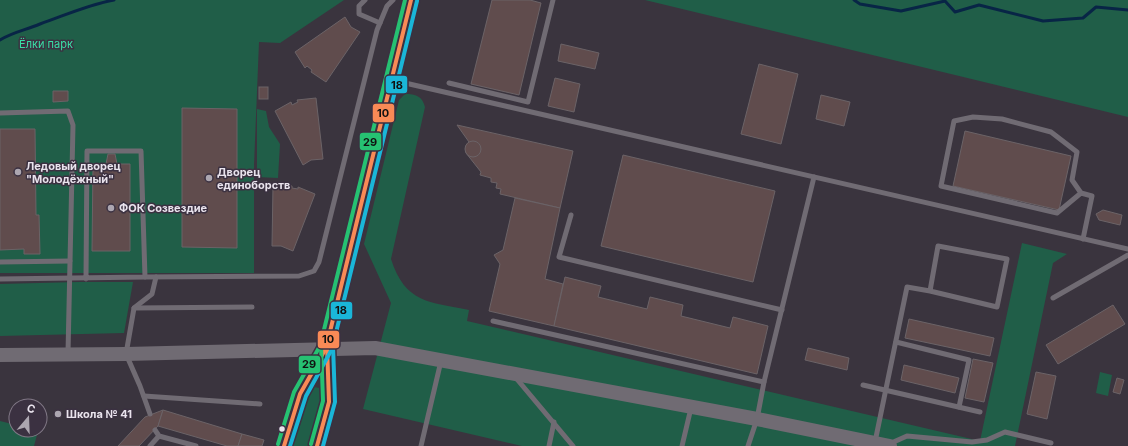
<svg xmlns="http://www.w3.org/2000/svg" width="1128" height="446" viewBox="0 0 1128 446" font-family="Inter,sans-serif">
<rect width="100%" height="100%" fill="#3a343e"/>
<g fill="#205e48">
<path d="M0,0H344L280,43L259,42L254,165V273H0Z"/>
<path d="M645,0H1128V117Z"/>
<path d="M405,94C416,94 422,96 425,107L391,259C405,303 429,302 469,310L467,321L980,441L1022,243L1067,254L1053,263L1015,446H522L363,409L391,303L364,244L399,100Z"/>
<path d="M257,109L266,111L269,127L280,144L278,178L257,177Z"/>
<path d="M79,282H133L124,333L0,336V284Z"/>
<path d="M1100,372L1112,375L1108,396L1096,393Z"/>
<path d="M314,387L319,388L324,393L309,446H292L308,388Z"/>
<path d="M0,421L16,425V430L38,431L34,446H0Z"/>
</g>
<g fill="none" stroke-linecap="round" stroke-linejoin="round">
<g stroke="#082546" stroke-width="3">
<path d="M854,0L860,4L901,11L945,1L955,12L979,5L1043,21L1083,18L1096,7L1128,10"/>
<path d="M0,40C13,32 26,30 40,24C66,15 87,5 114,0"/>
</g>
</g>
<g fill="#604c4d" stroke="#6b6367">
<path d="M492,0H530L541,3L519,95L471,84Z"/>
<path d="M345,17L351,27L360,32L326,82L311,72L312,70L307,66L305,68L295,52Z"/>
<path d="M561,44L599,53L595,69L558,61Z"/>
<path d="M759,64L798,74L781,144L741,134Z"/>
<path d="M555,78L580,84L574,112L548,106Z"/>
<rect x="259" y="87" width="9" height="12"/>
<path d="M53,91H68V101L53,102Z"/>
<path d="M821,95L850,102L844,126L816,119Z"/>
<path d="M316,98L323,159L311,160L303,165L275,111L291,102L292,105L298,102L297,100Z"/>
<path d="M182,108L237,109V248L182,247Z"/>
<path d="M457,125L573,151L560,208L500,194L501,189L496,188L497,183L491,182V178L480,175L481,172L466,153V146L469,142Z"/>
<path d="M0,129H35L36,215H39L40,254H24V249L0,250Z"/>
<path d="M965,131L1071,156L1059,210L953,186Z"/>
<circle cx="473" cy="149" r="8"/>
<path d="M108,154H115L117,164H130V251H92L93,164H106Z"/>
<path d="M623,155L775,191L753,282L601,246Z"/>
<path d="M273,186H292V188L298,189V187L315,194L293,251L281,246H272Z"/>
<path d="M515,198L560,208L545,279L563,284L554,326L489,311L500,264L494,255L503,250Z"/>
<path d="M1103,210L1122,215L1120,225L1099,220L1096,214Z"/>
<path d="M565,277L601,286L598,297L647,309L650,297L683,305L681,316L730,328L733,317L768,326L757,374L554,326Z"/>
<path d="M1113,305L1125,324L1058,364L1046,345Z"/>
<path d="M909,319L994,338L990,356L905,338Z"/>
<path d="M808,348L849,358L847,370L805,360Z"/>
<path d="M973,359L993,363L984,402L965,398Z"/>
<path d="M904,365L959,378L955,393L901,380Z"/>
<path d="M1036,372L1056,376L1047,419L1027,414Z"/>
<path d="M1117,378L1124,380L1120,394L1113,392Z"/>
<path d="M163,410L158,426L139,446H118L145,417Z"/>
<path d="M163,410L242,434L238,446H227L158,426Z"/>
<path d="M242,434L264,440L262,446H238Z"/>
</g>
<g fill="none" stroke-linecap="round" stroke-linejoin="round">
<g stroke="#706b73" stroke-width="5">
<path d="M365,0L359,6V14L380,23"/>
<path d="M392,80L1128,249"/>
<path d="M449,83L528,102L553,0"/>
<path d="M0,113L68,111L73,125L68,353"/>
<path d="M1081,193L1057,213L941,186L954,121L973,117L1002,119L1051,132L1077,152L1072,180L1081,193L1092,196L1083,239"/>
<path d="M571,215L559,257L782,310"/>
<path d="M0,262L70,261"/>
<path d="M145,277L299,276L314,271L319,262L377,30L387,6L393,0"/>
<path d="M0,279L145,277L141,151H87L86,279"/>
<path d="M1053,298L1128,255"/>
<path d="M134,308L152,294L156,277"/>
<path d="M493,321L764,382L757,419L748,446"/>
<path d="M896,342L969,360L959,407"/>
<path d="M516,378L573,446"/>
<path d="M764,382L814,177"/>
<path d="M863,385L980,412"/>
<path d="M144,396L260,404"/>
<path d="M150,414L140,386L126,354L134,308L252,307"/>
<path d="M155,430L159,436L196,446"/>
<path d="M875,442L907,287L930,291L997,307L1007,259L938,246L930,291"/>
<path d="M889,444L907,436L972,442L987,440L1005,432L1051,443"/>
<path d="M150,446L159,436"/>
<path d="M421,446L441,361"/>
<path d="M549,446L554,422"/>
<path d="M682,446L691,408"/>
</g>
<g stroke="#706b73" stroke-width="14">
<path d="M0,355L126,354L375,348L757,419L890,446"/>
<path d="M284,446L300,394L326,348L411,0"/>
<path d="M317,446L329,402L326,348"/>
</g>
<g stroke="#3b3141" stroke-width="7">
<g id="bus-1">
<path d="M284,446L300,394L326,348L411,0"/>
<path d="M317,446L329,402L327,345"/>
</g>
</g>
<g stroke="#3b3141" stroke-width="7">
<g id="bus-2">
<path d="M290,446L306,396L332,349L417,1"/>
<path d="M323,446L335,402L333,345"/>
</g>
</g>
<g stroke="#3b3141" stroke-width="7">
<g id="bus-3">
<path d="M278,444L294,392L320,346L405,0"/>
<path d="M311,444L323,401L321,345"/>
</g>
</g>
<use href="#bus-1" stroke="#f98a56" stroke-width="4"/>
<use href="#bus-2" stroke="#1ab6d8" stroke-width="4"/>
<use href="#bus-3" stroke="#26c172" stroke-width="4"/>
</g>
<g fill="#aca6b0" stroke="#3b3141" stroke-width="1.5">
<circle cx="18" cy="172" r="4"/>
<circle cx="209" cy="178" r="4"/>
<circle cx="111" cy="208" r="4"/>
<circle cx="58" cy="414" r="4"/>
</g>
<circle fill="#e9e3ed" stroke="#3b3141" stroke-width="1.5" cx="282" cy="429" r="3.5"/>
<g text-anchor="middle" stroke-width="3" stroke-linejoin="round" paint-order="stroke">
<g font-size="11" fill="#38dfa5" stroke="#3b3141">
<text x="46" y="48">Ёлки парк</text>
</g>
<g font-size="11" font-weight="bold" fill="#e9e3ed" stroke="#3b3141" text-anchor="start">
<text x="26" y="170">Ледовый дворец<tspan x="26" dy="13">"Молодёжный"</tspan></text>
<text x="217" y="176">Дворец<tspan x="217" dy="13">единоборств</tspan></text>
<text x="119" y="212">ФОК Созвездие</text>
<text x="66" y="418">Школа № 41</text>
</g>
</g>
<g stroke="#3b3141" stroke-width="1.5">
<rect x="385" y="75" width="23" height="19" rx="4" fill="#1ab6d8"/>
<rect x="372" y="103" width="23" height="20" rx="4" fill="#f98a56"/>
<rect x="359" y="132" width="23" height="19" rx="4" fill="#26c172"/>
<rect x="330" y="301" width="23" height="19" rx="4" fill="#1ab6d8"/>
<rect x="317" y="330" width="23" height="19" rx="4" fill="#f98a56"/>
<rect x="298" y="355" width="23" height="19" rx="4" fill="#26c172"/>
</g>
<g font-size="11" text-anchor="middle" font-weight="bold" fill="#111">
<text x="397" y="89">18</text>
<text x="383" y="117">10</text>
<text x="370" y="146">29</text>
<text x="341" y="314">18</text>
<text x="328" y="343">10</text>
<text x="309" y="368">29</text>
</g>
<g transform="translate(28 418) rotate(19)"><circle r="19" fill="#3b3141" stroke="#817886"/>
<path d="M0-3L7 15L0 10L-7 15Z" fill="#aca6b0"/>
<text y="-6" font-size="11" font-weight="bold" text-anchor="middle" fill="#e9e3ed">С</text>
</g>
</svg>
